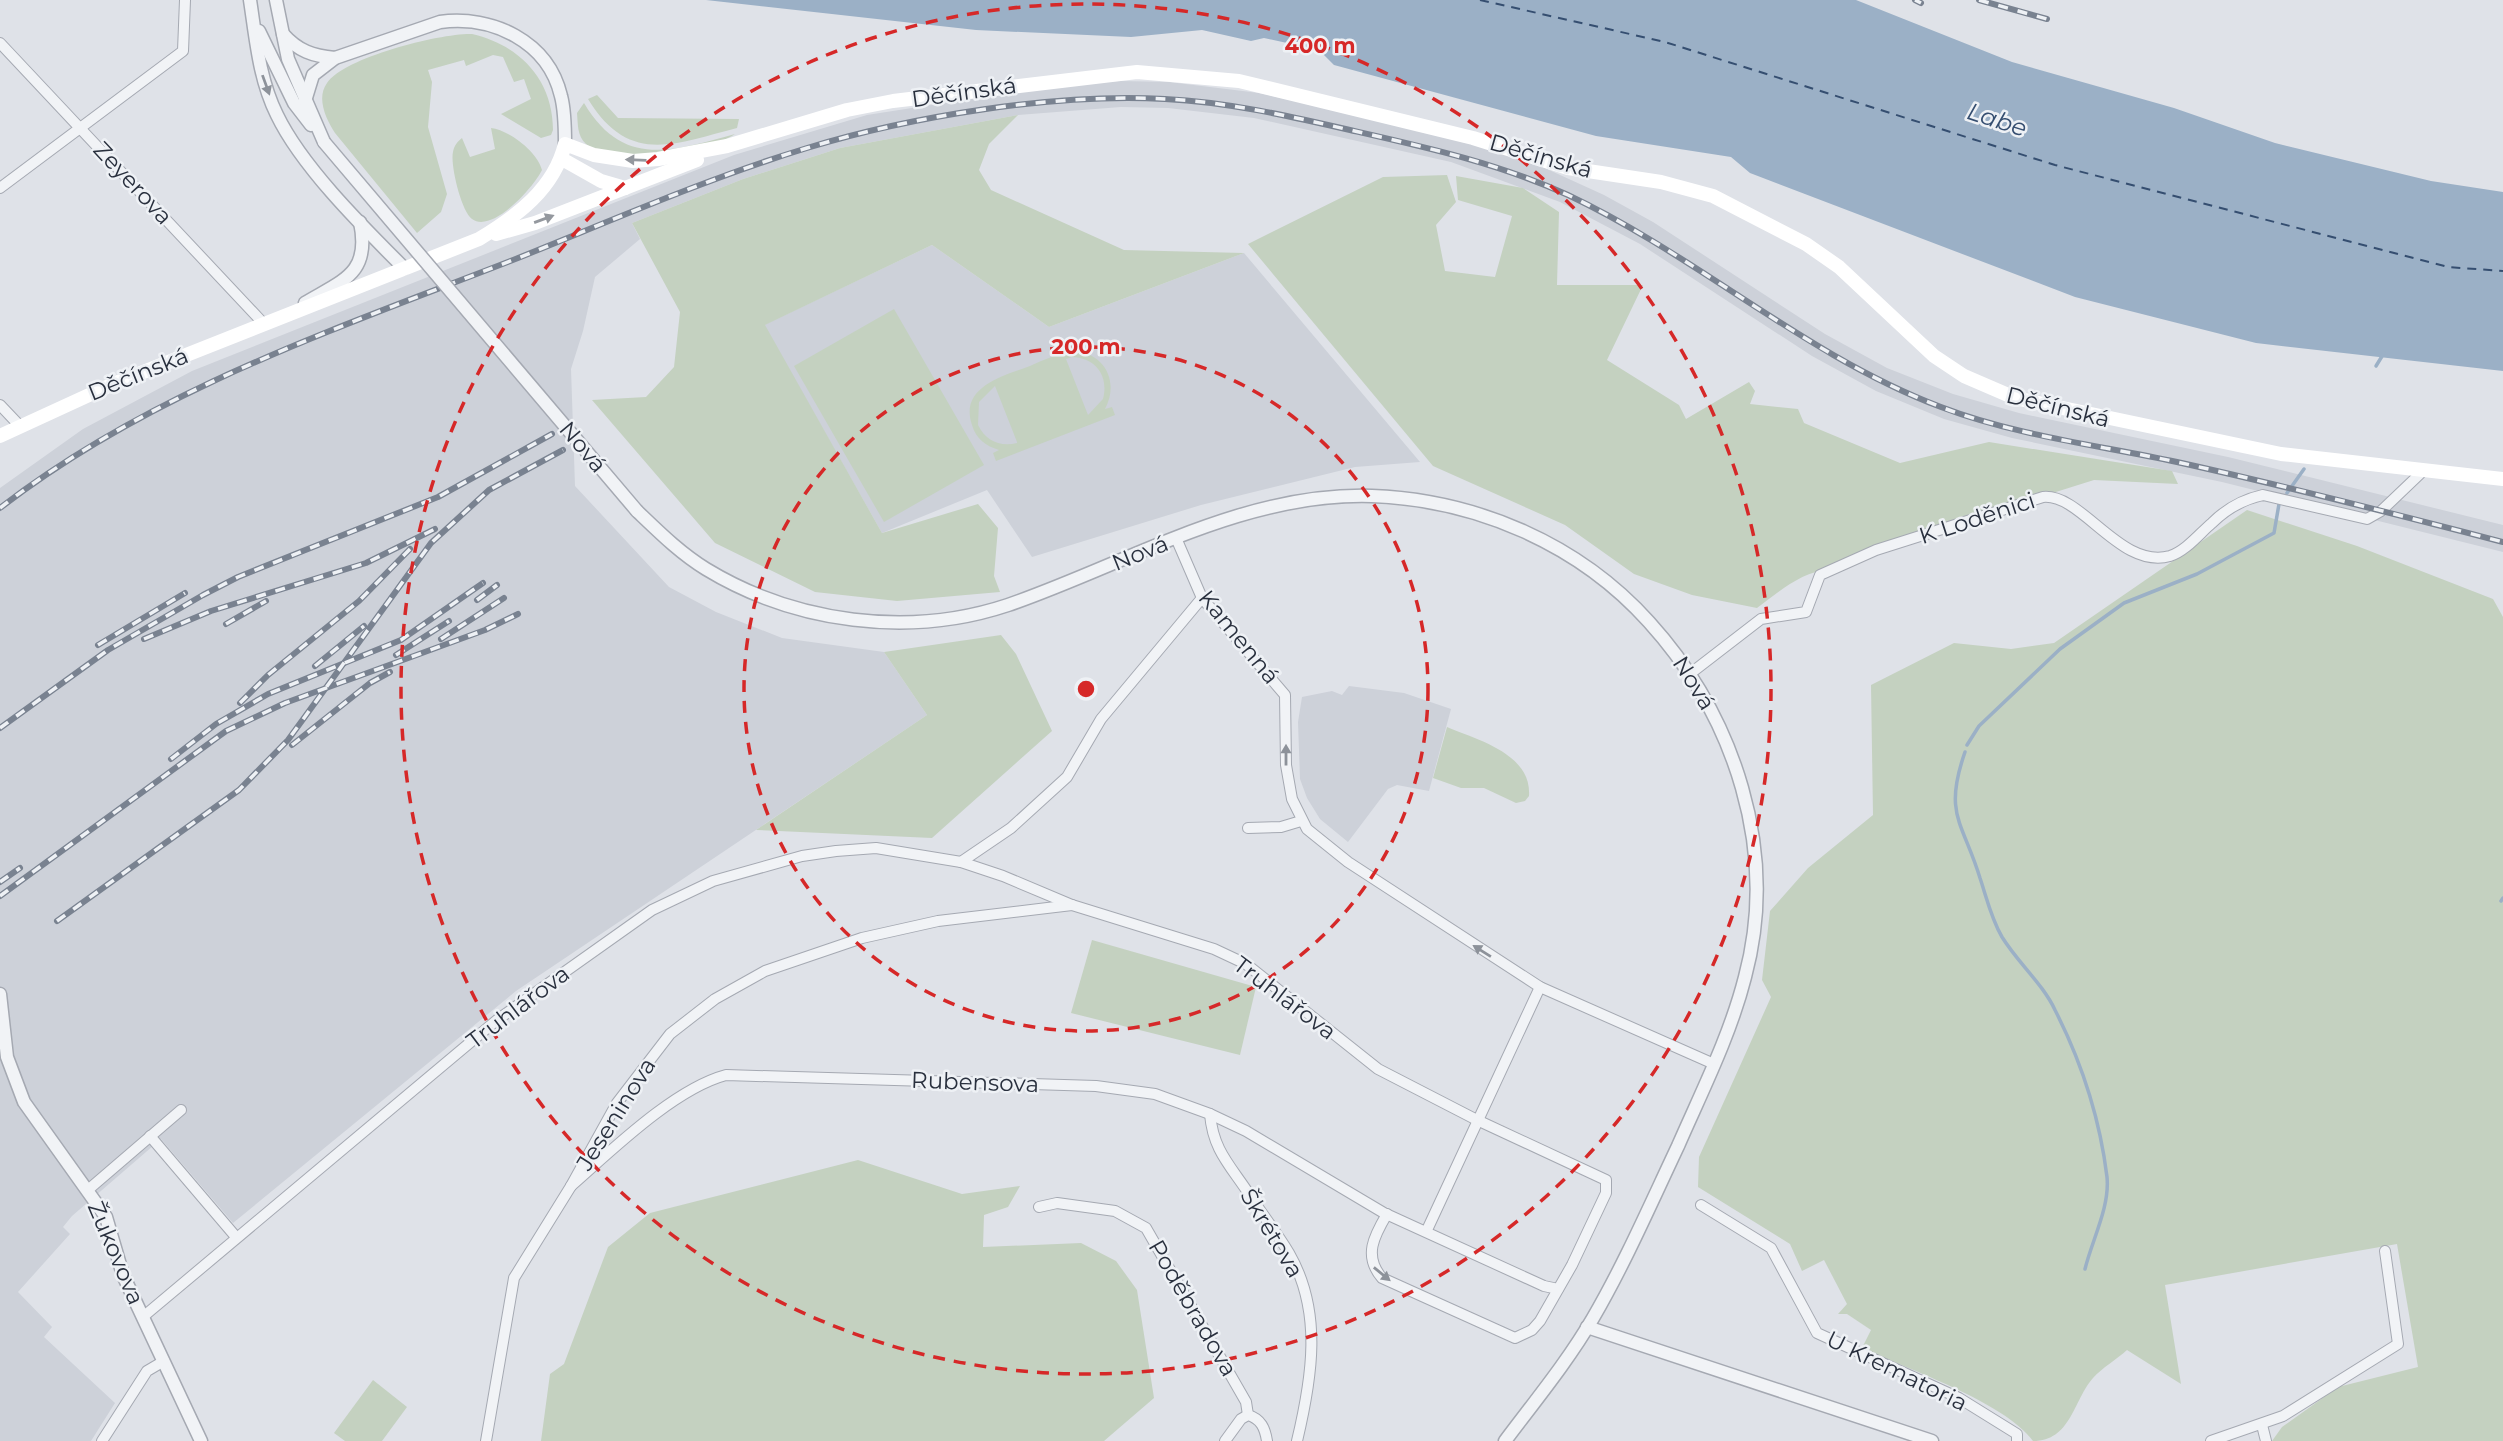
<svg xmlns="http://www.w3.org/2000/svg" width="2503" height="1441" viewBox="0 0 2503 1441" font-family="Montserrat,sans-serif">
<rect width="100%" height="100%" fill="#dfe2e8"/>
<g fill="#cdd1d9">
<path d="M1121,81L1169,82L1259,93L1458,137L1536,164L1604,195L1653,222L1825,334L1887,368L1953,394L2019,413L2228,457L2503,525V552L2222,482L2012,438L1944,419L1876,391L1812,356L1640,244L1560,202L1451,162L1254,118L1168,108L1121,107L1018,115L840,148L743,179L632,223L640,239L595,277L583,331L571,369L575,486L669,587L716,612L782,638L884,652L927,715L516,991L233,1223L161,1139L72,1216L63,1227L70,1234L18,1292L52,1327L44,1337L115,1403L91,1441H0V488L83,429L192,371L734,155L867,115L1073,83Z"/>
<path d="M932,245L1049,327L1244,253L1420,462L1355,467L1201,505L1032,557L987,490L882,533L764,325Z"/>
<path d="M1349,686L1404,693L1451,709L1429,791L1397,785L1388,789L1348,842L1320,819L1307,798L1300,779L1298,722L1302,697L1332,691L1342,695Z"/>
</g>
<g fill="#c4d1c0" fill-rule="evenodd">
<path d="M472,34C520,45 553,80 553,130L551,135L541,138L501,114L531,99L524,79L514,82L503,57L493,55L466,66L464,60L428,70L432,82L428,127L447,194L441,212L417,233L335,133C326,119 316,98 327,83C345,57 441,33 472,34Z"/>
<path d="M597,95L618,118L739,119L737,128C674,144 629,166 588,99Z"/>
<path d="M584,103C623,169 673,151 735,134C708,153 612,166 586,144C577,136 578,124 577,113Z"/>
<path d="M1018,115L989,144L979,170L991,190L1124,250L1244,253L1049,327L932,245L765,325L882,533L978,504L998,528L994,576L1000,592L897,601L815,592L715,543L592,400L646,397L674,367L680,312L632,223L743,179L840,148Z"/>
<path d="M491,128C509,130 538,152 542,170C534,187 492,234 472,219C461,211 450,164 453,152C454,146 457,142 462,138L470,157L495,149Z"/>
<path d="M1447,175L1456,202L1436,225L1445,271L1495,277L1512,216L1458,200L1456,176L1523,188L1559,212L1557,285H1643L1607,360L1679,405L1686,419L1749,382L1755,391L1750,404L1798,409L1804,423L1900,463L1989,442L2172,471L2178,484L2094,480L1954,524L1830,569C1801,572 1780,591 1757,608L1692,595L1634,574L1565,525L1433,466L1248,244L1383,177Z"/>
<path d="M894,309L984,465L884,522L794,366Z"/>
<path d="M1072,351C1104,352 1120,381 1105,409L1112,407L1115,415L996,461L993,453L999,450C986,446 976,439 972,425C959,387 1003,376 1030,366C1043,360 1057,354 1072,351ZM1072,357C1096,358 1109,376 1103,399L1088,415L1066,359ZM995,386L1017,442V443C1000,447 986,441 978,425L979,402Z"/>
<path d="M2247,510L2357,546L2493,599L2503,617V1441H2272L2282,1427L2338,1387L2418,1367L2397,1244L2165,1285L2181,1384L2127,1350C2117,1359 2102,1368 2093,1378C2073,1401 2071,1441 2033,1441C2005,1402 1907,1369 1862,1348L1871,1330L1847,1314H1838L1847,1304L1824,1260L1802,1271L1790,1244L1698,1187L1699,1157L1771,997L1762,980L1770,911L1808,868L1873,815L1871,685L1954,643L2011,649L2054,643Z"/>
<path d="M1001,635L1016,654L1052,731L932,838L756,830L927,715L884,652Z"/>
<path d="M1447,727C1478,740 1532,754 1529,796L1525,801L1516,803L1484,788H1461L1433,778Z"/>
<path d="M1092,940L1256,987L1240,1055L1071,1013Z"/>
<path d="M858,1160L962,1194L1020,1186L1008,1207L984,1215L983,1247L1081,1243L1116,1261L1137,1290L1154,1398L1104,1441H541L550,1374L564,1364L608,1247L650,1213Z"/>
<path d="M373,1380L407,1407L382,1441H345L334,1433Z"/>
</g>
<path fill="#9bb0c6" d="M706,0H1856L2012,62L2174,108L2275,143L2431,181L2503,192V371L2256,343L2075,297L1750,173L1731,157L1596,136L1334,65L1319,50L1264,38L1251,41L1202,30L1131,37L976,30Z"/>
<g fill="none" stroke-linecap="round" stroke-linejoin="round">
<g stroke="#9bb0c6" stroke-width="3.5">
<path d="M2376,366L2384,353"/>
<path d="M2287,493L2304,469"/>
<path d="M1967,745L1979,726L2060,649L2124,603L2197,574L2274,533L2279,504"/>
<path d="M1965,752C1943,815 1963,822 1980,878C1987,899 1991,918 2002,937C2018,963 2043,984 2055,1010C2081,1061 2100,1120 2107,1177C2110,1207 2092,1240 2085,1269"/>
<path d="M2501,901L2503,898"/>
</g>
<path stroke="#354e70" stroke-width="2" stroke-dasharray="9 7" stroke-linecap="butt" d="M1480,0L1665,42L2055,165L2448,267L2503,271"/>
<g stroke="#a5a9b2" stroke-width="12">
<g id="minor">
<path d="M0,43L264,324"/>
<path d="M0,188L183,51L185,0"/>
<path d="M0,405L19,425"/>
<path d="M1176,538L1202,598L1285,695L1286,765L1292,799L1307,829L1348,862L1540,987L1714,1064"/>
<path d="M1691,673L1761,619L1806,612L1820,575L1876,550L2043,497C2082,493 2120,570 2170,556C2186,551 2200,533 2212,523C2226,509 2245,499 2263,495L2367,519L2381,511L2423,471"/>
<path d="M1248,828L1281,827L1301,821"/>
<path d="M961,862L1011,828L1067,777L1101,719L1202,598"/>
<path d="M1210,1114C1213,1150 1230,1165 1249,1194C1262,1214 1277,1233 1289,1253C1323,1312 1312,1378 1297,1441"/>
<path d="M150,1136L236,1237"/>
<path d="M571,1186C612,1150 674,1089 726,1075L1096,1086L1155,1094L1210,1114L1246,1131L1384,1213L1544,1286L1558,1289"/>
<path d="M89,1189L181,1110"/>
<path d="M1701,1205L1771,1248L1817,1333L1959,1398L2017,1434V1441"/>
<path d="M1039,1207L1057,1203L1115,1211L1146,1228L1246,1402L1248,1415"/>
<path d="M1427,1230L1540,987"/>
<path d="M144,1316L497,1020L652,910L713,881L802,856L836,851L876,848L961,862L1003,876L1072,905L1214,949L1246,964L1378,1069L1477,1120L1606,1180V1193L1572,1265L1540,1321L1532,1330L1515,1338L1382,1278C1363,1256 1374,1236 1387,1214"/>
<path d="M2262,1425L2266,1441"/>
<path d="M102,1441L147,1371L164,1361"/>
<path d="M486,1441L514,1278L571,1186L617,1103L670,1034L715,999L765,971L862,938L938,921L1072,905"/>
<path d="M1225,1441L1241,1419L1248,1415C1261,1419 1265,1428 1267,1441"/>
<path d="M2211,1441L2283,1416L2398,1344L2385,1251"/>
</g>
</g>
<g stroke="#a5a9b2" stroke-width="15">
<g id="tertiary">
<path d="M250,0C256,39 259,79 277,115C302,167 363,227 404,268"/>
<path d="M276,0L288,59L324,142"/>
<path d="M259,31L294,103L311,125"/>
<path d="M283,34C298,51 313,56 335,58"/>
<path d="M305,101L313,75L335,58L440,22C492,15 548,41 561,96C565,111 565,128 565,144"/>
<path d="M305,303C343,280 371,274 360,222"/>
<path d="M637,511C659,532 680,553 706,569C795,623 909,638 1008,605C1127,564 1242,492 1372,496C1477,500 1579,544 1649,622C1735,717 1779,851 1745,977C1730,1036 1702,1091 1678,1146C1651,1203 1625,1263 1593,1318C1568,1361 1535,1401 1505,1441"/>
<path d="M0,994L7,1057L24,1102L106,1217L123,1275L201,1441"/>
<path d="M1587,1327L1932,1441"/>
</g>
</g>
<use href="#minor" stroke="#f1f3f6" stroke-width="10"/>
<use href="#tertiary" stroke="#f1f3f6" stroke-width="12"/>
<g stroke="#fff" stroke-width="14">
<path d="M562,159L601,181L625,188"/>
<path d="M496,234L535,223L697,160"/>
<path d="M0,436L113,384L479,239C517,216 554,189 565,144L594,155L633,161L658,159L727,146L847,110L893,101L1137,72L1239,81L1473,138L1568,168L1661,182L1713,196L1806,244L1839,267L1934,356L1964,376L2015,398L2281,454L2503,479"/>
</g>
<g stroke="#798290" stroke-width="6">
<g id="rail">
<path d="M1915,0L1921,3"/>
<path d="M1979,0L2047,19"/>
<path d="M0,508C154,389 339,328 518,258C613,220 708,178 807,148C912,116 1055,93 1165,99C1228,102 1289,116 1350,130C1425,147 1498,163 1568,195C1699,257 1806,356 1941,407C2017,436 2098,445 2177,462C2286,486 2395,514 2503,542"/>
<path d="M477,600L497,585"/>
<path d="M226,624L266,601"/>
<path d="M144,639L211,611L366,563L435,529"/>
<path d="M441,639L504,598"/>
<path d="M98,645L185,593"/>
<path d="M396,655L449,621"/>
<path d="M315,666L364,626"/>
<path d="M240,703L268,675L359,601L410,549"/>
<path d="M0,728L108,650L203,595L238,577L438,497L552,434"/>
<path d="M292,745L370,683L390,672"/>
<path d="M171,759L216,724L268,694L401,640L483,583"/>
<path d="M0,882L20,868"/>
<path d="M0,896L226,731L285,703L485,630L518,614"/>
<path d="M57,921L239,790L288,740L431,543L489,490L563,450"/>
</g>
</g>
<use href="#rail" stroke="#eef1f5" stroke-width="3.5" stroke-dasharray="10" stroke-linecap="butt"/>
<g stroke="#a5a9b2" stroke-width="15" stroke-linecap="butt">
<path id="tertiary-bridge" d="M324,142L637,511"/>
</g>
<use href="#tertiary-bridge" stroke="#f1f3f6" stroke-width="12"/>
</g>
<defs><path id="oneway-solid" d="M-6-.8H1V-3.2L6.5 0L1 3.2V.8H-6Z" transform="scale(1.75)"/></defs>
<g fill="#8d929a">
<use href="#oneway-solid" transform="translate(266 85) rotate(70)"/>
<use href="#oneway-solid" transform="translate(1286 755) rotate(-90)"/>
<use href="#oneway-solid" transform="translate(1482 951) rotate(-148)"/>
<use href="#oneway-solid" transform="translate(1382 1274) rotate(39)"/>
</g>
<g fill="#94989e">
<use href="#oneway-solid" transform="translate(636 160) rotate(-178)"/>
<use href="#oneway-solid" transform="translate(544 219) rotate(-20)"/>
</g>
<g fill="none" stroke="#d62828" stroke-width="3.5" stroke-dasharray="12 9">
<circle cx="1086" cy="689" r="342"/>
<circle cx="1086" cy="689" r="685"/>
</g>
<g text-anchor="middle" stroke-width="5" stroke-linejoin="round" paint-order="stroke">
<g font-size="23" fill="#29303e" stroke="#eef1f5">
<text transform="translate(964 92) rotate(-8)" y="8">Děčínská</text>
<text transform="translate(1541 156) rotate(16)" y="8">Děčínská</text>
<text transform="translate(133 183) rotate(47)" y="8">Zeyerova</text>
<text transform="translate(138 374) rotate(-22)" y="8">Děčínská</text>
<text transform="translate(2058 407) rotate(14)" y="8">Děčínská</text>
<text transform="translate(583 447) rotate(50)" y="8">Nová</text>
<text transform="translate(1977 518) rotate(-18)" y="8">K Loděnici</text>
<text transform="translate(1140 553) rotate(-22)" y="8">Nová</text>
<text transform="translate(1239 637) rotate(51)" y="8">Kamenná</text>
<text transform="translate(1694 683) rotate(58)" y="8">Nová</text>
<text transform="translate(1285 998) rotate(37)" y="8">Truhlářova</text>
<text transform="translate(518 1007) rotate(-37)" y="8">Truhlářova</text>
<text transform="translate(975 1082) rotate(2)" y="8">Rubensova</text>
<text transform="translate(616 1114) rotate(-58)" y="8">Jeseninova</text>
<text transform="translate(1272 1233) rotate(59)" y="8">Škrétova</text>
<text transform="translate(116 1253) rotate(67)" y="8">Žukovova</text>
<text transform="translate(1193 1308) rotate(60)" y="8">Poděbradova</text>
<text transform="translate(1897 1371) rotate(26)" y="8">U Krematoria</text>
</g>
<g font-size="24" font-style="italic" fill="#354e70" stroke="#eef1f5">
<text transform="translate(1997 120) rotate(18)" y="8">Labe</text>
</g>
</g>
<circle cx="1086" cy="689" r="10" fill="#d62828" stroke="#eef1f5" stroke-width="3.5"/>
<g font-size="21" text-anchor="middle" font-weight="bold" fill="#d62828" stroke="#eef1f5" stroke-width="5" stroke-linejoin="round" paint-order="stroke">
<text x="1320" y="53">400 m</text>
<text x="1086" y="354">200 m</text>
</g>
</svg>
